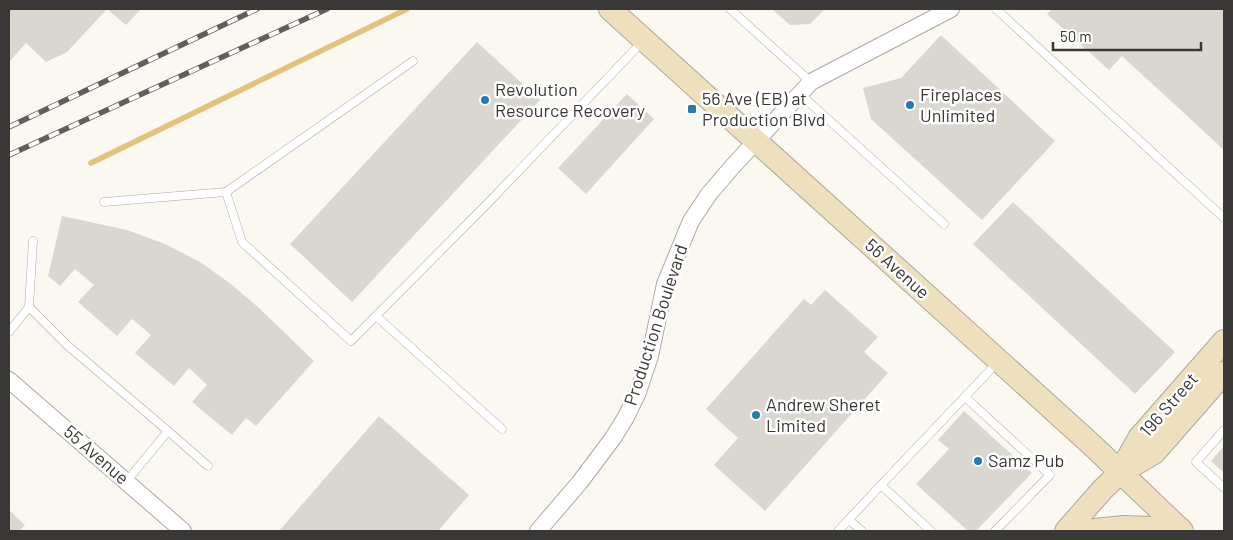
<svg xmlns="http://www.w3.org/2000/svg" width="1233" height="540" viewBox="0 0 1233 540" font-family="Barlow,sans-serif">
<rect width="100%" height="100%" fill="#fbf8f2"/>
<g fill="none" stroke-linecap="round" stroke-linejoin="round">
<path stroke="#e3c37c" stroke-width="5.5" d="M91,163L407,9"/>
</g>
<g fill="#dad7d1">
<path d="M9,9H107L67,52L46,62L26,43L9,62Z"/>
<path d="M107,9H141L126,25Z"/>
<path d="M772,9H825L810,24L790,25Z"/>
<path d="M1052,9H1224V150L1122,56L1109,70L1047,14Z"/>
<path d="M941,35L1055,141L982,220L871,119L863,88L901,78Z"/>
<path d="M477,42L540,100L352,302L290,244Z"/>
<path d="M627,94L654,119L586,194L558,168Z"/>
<path d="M1013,202L1175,352L1135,394L973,244Z"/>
<path d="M62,216L127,230L165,244L200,262L231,284L259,308L314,361L256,426L246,418L232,435L192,402L207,385L189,368L174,386L135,353L151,335L132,319L117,336L78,302L94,285L75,269L60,286L48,276Z"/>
<path d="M825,290L878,337L864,352L888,373L765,511L714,465L738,438L706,409L804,299L811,305Z"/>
<path d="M964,411L1032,473L976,531H968L916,484L949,449L938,440Z"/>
<path d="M379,416L469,495L438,531H279Z"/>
<path d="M1224,446V473L1211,461Z"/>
<path d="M9,510L25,525L19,531H9Z"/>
</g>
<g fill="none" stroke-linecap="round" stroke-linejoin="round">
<g stroke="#aca9a4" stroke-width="9">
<g id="lane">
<path d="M730,9L811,82"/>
<path d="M996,9L1224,218"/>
<path d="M413,61L226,192L242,242L351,341L489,202L643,41"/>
<path d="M800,94L944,224"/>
<path d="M104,202L226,192"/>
<path d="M33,241L29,307L67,345L168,431L126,482"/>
<path d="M376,316L502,429"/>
<path d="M9,332L29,307"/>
<path d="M965,397L1050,475L995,531"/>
<path d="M1224,430L1196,462L1224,488"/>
<path d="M168,431L208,466"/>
<path d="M849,520L862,531"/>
<path d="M838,531L881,485"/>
<path d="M931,531L881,485L997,363"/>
</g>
</g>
<g stroke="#aca9a4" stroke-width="18">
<g id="street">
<path d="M9,380L183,531"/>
<path d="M538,531L580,482L613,438L626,417L638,392L650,356L665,284L691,221L709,194L733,166L811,82L951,9"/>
</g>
</g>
<g stroke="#aca9a4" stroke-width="24">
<g id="secondary">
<path d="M610,9L1092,445L1182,531"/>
<path d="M1120,472L1139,438L1224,341"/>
<path d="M1066,531L1103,489L1120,473L1154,453L1224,373"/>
<path d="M1085,531L1124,527L1180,529"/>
</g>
</g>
<use href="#lane" stroke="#fff" stroke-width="8"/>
<use href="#street" stroke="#fff" stroke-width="16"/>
<use href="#secondary" stroke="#eee0bc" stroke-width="22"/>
<g stroke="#615f5c" stroke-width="5.5">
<g id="rail">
<path d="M9,127L257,9"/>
<path d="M9,155L327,9"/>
</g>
</g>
<use href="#rail" stroke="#fff" stroke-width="4" stroke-dasharray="11" stroke-linecap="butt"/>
</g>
<g fill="#247dac" stroke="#fff" stroke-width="2">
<circle cx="485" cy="100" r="5"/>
<circle cx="910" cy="105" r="5"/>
<rect x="687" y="104" width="10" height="10" rx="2.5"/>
<circle cx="756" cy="415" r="5"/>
<circle cx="978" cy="461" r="5"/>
</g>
<g text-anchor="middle" stroke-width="5" stroke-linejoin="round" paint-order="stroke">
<g font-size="18" fill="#393836" stroke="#fff" text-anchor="start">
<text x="495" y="96">Revolution<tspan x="495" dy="21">Resource Recovery</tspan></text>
<text x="920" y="101">Fireplaces<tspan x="920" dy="21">Unlimited</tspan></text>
<text x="702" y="105">56 Ave (EB) at<tspan x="702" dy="21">Production Blvd</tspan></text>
<text x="766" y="411">Andrew Sheret<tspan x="766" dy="21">Limited</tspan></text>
<text x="988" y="467">Samz Pub</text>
</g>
<g font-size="18" fill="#393836" stroke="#fff">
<text transform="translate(897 269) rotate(42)" y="6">56 Avenue</text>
<text transform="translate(656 325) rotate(-72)" y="6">Production Boulevard</text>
<text transform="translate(1169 405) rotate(-49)" y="6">196 Street</text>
<text transform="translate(96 455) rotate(41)" y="6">55 Avenue</text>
</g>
</g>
<rect width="1233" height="540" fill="none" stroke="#393836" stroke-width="20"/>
<path d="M1053 42v8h148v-8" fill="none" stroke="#393836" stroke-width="2.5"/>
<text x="1060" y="42" font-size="15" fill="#393836" stroke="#ffffff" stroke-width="4" paint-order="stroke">50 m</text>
</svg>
